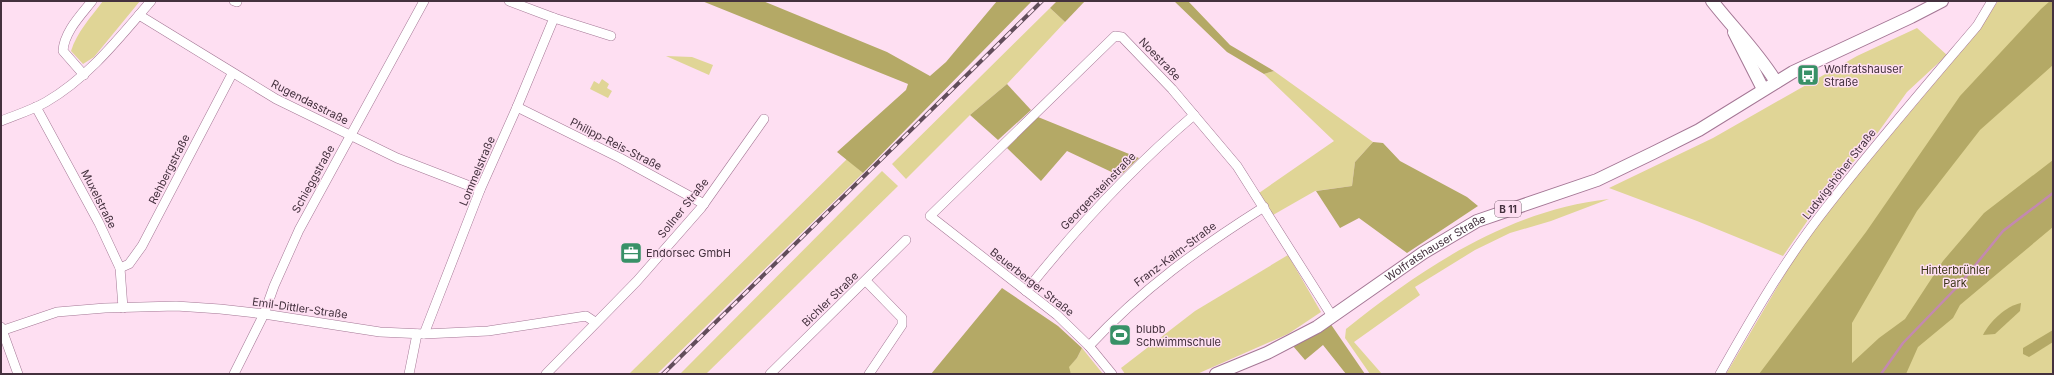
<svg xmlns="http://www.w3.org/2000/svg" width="2054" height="375" viewBox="0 0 2054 375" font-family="Inter,sans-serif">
<rect width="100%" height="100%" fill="#fedff2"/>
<g fill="#e0d596">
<path d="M103,1H140L94,57L83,64L71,51C77,32 91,17 103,1Z"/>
<path d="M1998,1H2053V374H1726L1792,262L1828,210L1979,30Z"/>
<path d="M1050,8L1065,22L1007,84L970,115L906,179L892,164Z"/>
<path d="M1917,28L1947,55L1907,92L1874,138L1826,194L1783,256L1697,221L1609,188L1713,138L1857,56Z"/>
<path d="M666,56L692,57L713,65L709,75Z"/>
<path d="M1274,71L1373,142L1355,162L1352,186L1315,191L1273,215L1259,193L1334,141L1264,74Z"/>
<path d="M602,79L609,84L607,88L612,91L608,98L590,89L594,81L599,84Z"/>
<path d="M847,159L863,173L657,374H629Z"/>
<path d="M882,171L898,186L706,374H680Z"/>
<path d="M1609,199L1551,221L1510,233L1475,250L1415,287L1420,295L1354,342L1382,374H1370L1345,338L1346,329C1422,268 1509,210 1609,199Z"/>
<path d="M1288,255L1321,312L1288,334L1197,374H1125L1121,368L1195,311Z"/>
<path d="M1082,348L1103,374H1071L1068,367L1077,358Z"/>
</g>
<g fill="#b4a966">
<path d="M702,1H763L887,52L930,76L946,62L997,1H1032L863,173L837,152L906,90L908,84Z"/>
<path d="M1057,1H1085L1065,22L1050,8Z"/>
<path d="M1174,1H1188L1230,45L1274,71L1264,74L1227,52Z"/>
<path d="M2050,1H2053V65L1980,130L1917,211L1852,323V363L1879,338L1905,319L1943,261L1984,213L2053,160V227L1960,305L1953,318L1918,347L1906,374H1759L1866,232L1960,96L2041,9Z"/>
<path d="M1007,84L1031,110L998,140L970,115Z"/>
<path d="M1038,117L1139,158L1120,176L1067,151L1041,181L1007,148Z"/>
<path d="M1373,142L1383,143L1400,161L1467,197L1478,206L1407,253L1359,218L1340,228L1316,191L1352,186L1355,162Z"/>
<path d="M1002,288L1058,326L1082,348L1077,358L1069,367L1071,374H931Z"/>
<path d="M2021,303L2020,311L1995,334L1983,335C1990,321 2006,306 2021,303Z"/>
<path d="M1330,322L1332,326L1365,374H1346L1323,345L1305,360L1293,346Z"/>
<path d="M2053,330V342L2029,357L2023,354V348Z"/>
</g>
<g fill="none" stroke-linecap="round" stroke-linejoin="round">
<path stroke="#c389b0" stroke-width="2.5" d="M1881,374L1903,343L1960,284L2003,231L2053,193"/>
<g stroke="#a47795" stroke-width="10">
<g id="minor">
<path d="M234,1L237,2"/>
<path d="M509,1L554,18L611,36"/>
<path d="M139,15L276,99L397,158L480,190"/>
<path d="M84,75L63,51C64,32 81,15 92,1"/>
<path d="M36,107L99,223L120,268L123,308"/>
<path d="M517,107L620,158L704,204"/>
<path d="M1,121C16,115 32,110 46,102C89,77 119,38 151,1"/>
<path d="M120,268L129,264L142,246L232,74"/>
<path d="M866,281L902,318V325L869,374"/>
<path d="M1026,291C1077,227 1132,168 1194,115"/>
<path d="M1,327L18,374"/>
<path d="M1,331L57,312L105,308L176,306L220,309L264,314L380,332L424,334L488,331L586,316L595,322"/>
<path d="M424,334L480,190L517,107L554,18"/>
<path d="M1089,346C1142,289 1199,248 1264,207"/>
<path d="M234,374L264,314L274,286L299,230L424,1"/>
<path d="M409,374L417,334"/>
<path d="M546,374L637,281L701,208L764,119"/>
<path d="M770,374L906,240"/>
<path d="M1112,374L1089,346L1057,315L930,216L1115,36L1122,37L1172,89L1237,166L1332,316"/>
<path d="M1720,374C1752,317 1785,260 1826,208C1874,146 1926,86 1977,26L1992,1"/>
</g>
</g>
<g stroke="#a47795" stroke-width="14">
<g id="major">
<path d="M1712,1C1733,28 1758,52 1776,82"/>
<path d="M1734,32L1763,89"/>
<path id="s1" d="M1216,374L1267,353L1317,327L1423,253L1477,221L1597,180L1653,153L1699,130L1793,72L1911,17L1942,1"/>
</g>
</g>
<use href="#minor" stroke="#fff" stroke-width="9"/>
<use href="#major" stroke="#fff" stroke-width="12"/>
<g stroke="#624d5b" stroke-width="4">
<path id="rail" d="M663,374L1042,1"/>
</g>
<use href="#rail" stroke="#fedff2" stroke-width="2.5" stroke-dasharray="8" stroke-linecap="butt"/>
</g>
<defs>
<g id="bus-square" transform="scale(1.15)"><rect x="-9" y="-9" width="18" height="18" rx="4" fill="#389167" stroke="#fedff2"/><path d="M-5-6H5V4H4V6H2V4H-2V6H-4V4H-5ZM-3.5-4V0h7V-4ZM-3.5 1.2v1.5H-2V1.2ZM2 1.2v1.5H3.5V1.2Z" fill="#fff"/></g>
<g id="office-square" transform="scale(1.15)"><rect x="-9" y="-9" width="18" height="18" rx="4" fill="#389167" stroke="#fedff2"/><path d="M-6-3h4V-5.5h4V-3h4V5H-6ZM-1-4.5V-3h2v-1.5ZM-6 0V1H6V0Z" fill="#fff"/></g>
<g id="stadium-square" transform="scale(1.15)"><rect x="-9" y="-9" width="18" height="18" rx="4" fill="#389167" stroke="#fedff2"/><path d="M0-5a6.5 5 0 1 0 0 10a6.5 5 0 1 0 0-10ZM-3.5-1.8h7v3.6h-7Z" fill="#fff"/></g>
</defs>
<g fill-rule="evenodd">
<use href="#bus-square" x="1808" y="75"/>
<use href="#office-square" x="631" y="253"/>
<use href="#stadium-square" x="1120" y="335"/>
</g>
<g text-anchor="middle" stroke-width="3" stroke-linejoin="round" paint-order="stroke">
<rect fill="#fedff2" stroke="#7c6574" stroke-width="1" x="1495" y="201" width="26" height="16" rx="3"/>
<g font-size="10" font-weight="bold" fill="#44313e">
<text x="1508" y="213">B 11</text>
</g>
<g font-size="11" fill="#44313e" stroke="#fedff2">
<text transform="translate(1160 59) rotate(46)" y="4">Noestraße</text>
<text transform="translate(310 102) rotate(27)" y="4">Rugendasstraße</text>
<text transform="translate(616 144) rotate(27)" y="4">Philipp-Reis-Straße</text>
<text transform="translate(169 169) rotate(-63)" y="4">Rehbergstraße</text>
<text transform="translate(477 171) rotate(-67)" y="4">Lommelstraße</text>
<text transform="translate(1839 174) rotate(-52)" y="4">Ludwigshöher Straße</text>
<text transform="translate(313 179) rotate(-61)" y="4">Schieggstraße</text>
<text transform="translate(1098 191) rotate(-46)" y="4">Georgensteinstraße</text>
<text transform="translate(99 199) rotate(63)" y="4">Muxelstraße</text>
<text transform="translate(683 208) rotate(-51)" y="4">Sollner Straße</text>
<text dy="4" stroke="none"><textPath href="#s1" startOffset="254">Wolfratshauser Straße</textPath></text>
<text transform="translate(1175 254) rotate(-37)" y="4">Franz-Kaim-Straße</text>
<text transform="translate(1032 282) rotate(38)" y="4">Beuerberger Straße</text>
<text transform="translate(830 299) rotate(-44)" y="4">Bichler Straße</text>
<text transform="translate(300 308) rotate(8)" y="4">Emil-Dittler-Straße</text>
</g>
<g font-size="11" fill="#44313e" stroke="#fedff2" text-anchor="start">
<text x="1824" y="73">Wolfratshauser<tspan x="1824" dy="13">Straße</tspan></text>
<text x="646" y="257">Endorsec GmbH</text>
<text x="1136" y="333">blubb<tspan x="1136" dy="13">Schwimmschule</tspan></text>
</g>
<g font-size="11" fill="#3a3516" stroke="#fedff2">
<text x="1955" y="274">Hinterbrühler<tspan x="1955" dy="13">Park</tspan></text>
</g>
</g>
<rect width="2054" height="375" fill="none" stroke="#44313e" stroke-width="4"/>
</svg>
